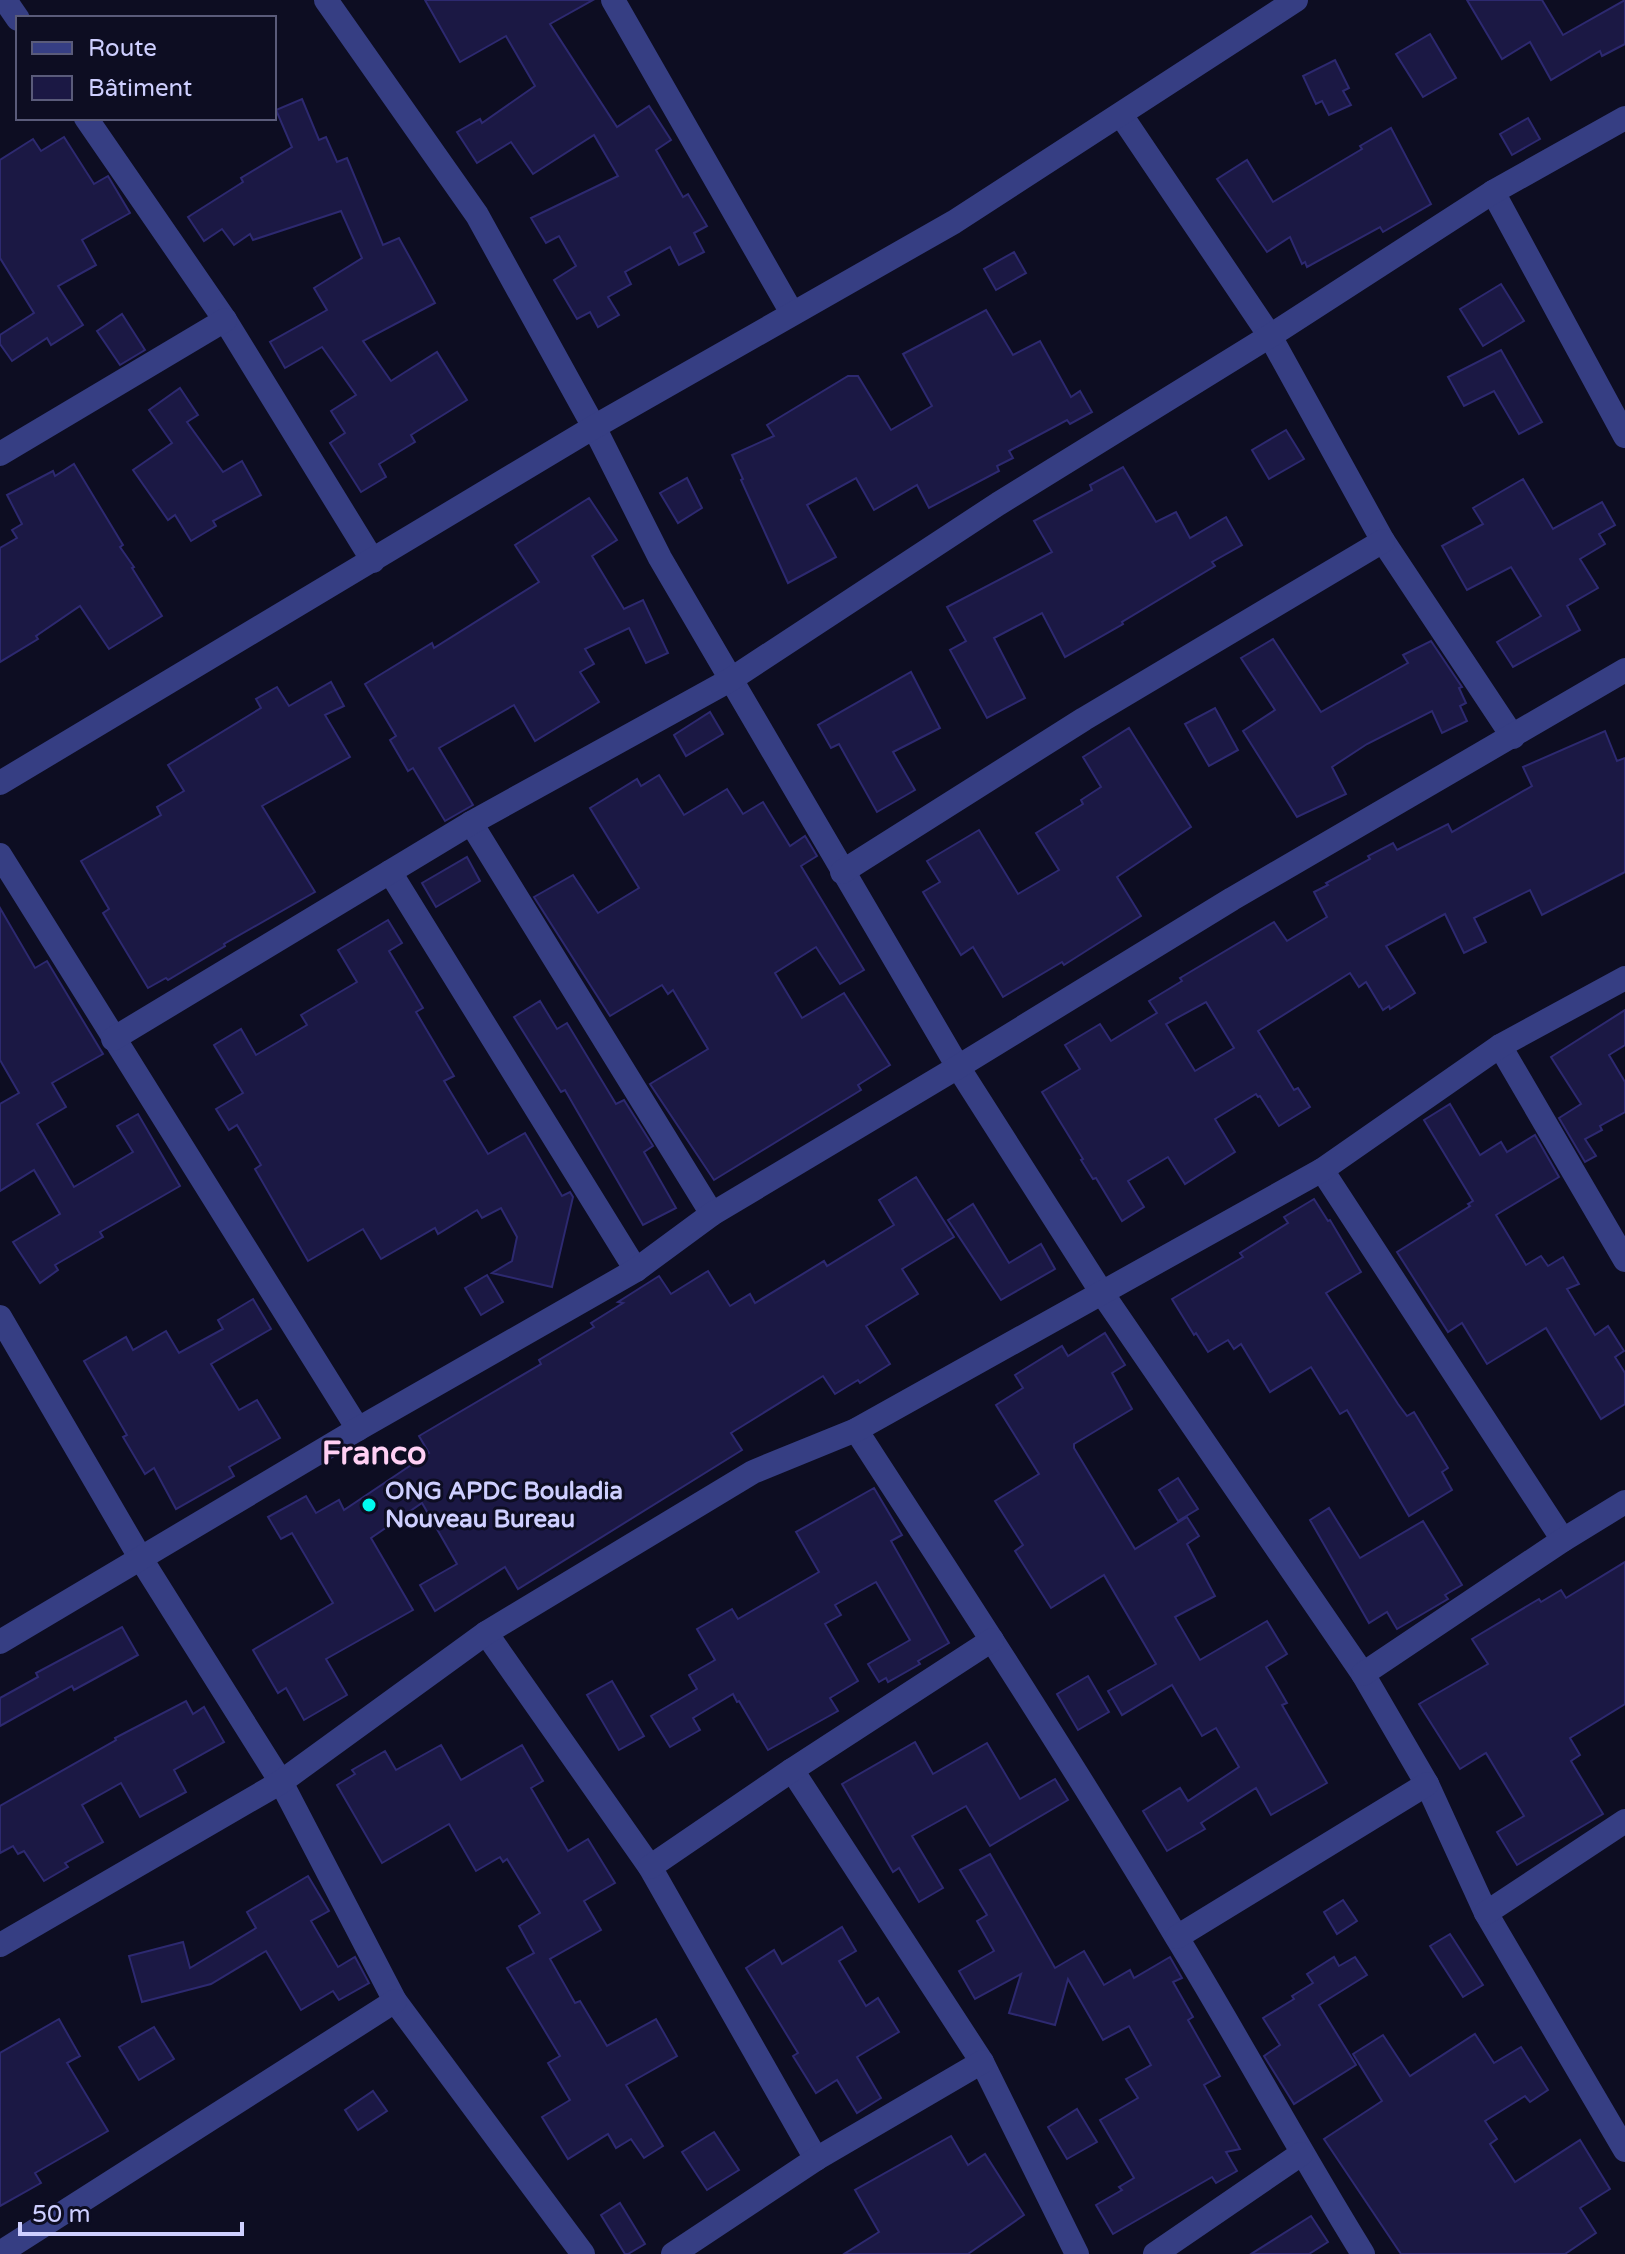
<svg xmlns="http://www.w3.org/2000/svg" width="1625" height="2254" viewBox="0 0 1625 2254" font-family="'Varela Round',sans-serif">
<rect width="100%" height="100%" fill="#0d0d22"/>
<g fill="#1b1844" stroke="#2d2970" stroke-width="2" fill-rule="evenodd">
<path d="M425,0H593L550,24L617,127L649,106L671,140L656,150L683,197L688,194L707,226L694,233L704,252L679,265L670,247L625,272L631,284L608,297L619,315L598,327L590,312L577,319L554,280L576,266L559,236L546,243L531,218L618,176L594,135L533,174L511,142L477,163L457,132L480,119L482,123L535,86L506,36L460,62Z"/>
<path d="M1467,0H1542L1563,35L1625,0V44L1602,56L1600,51L1551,80L1530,42L1502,59Z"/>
<path d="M1430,34L1456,78L1423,97L1396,54Z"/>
<path d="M1335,60L1349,88L1343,91L1351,105L1329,115L1322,101L1316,104L1303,76Z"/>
<path d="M302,99L319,140L326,137L337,162L347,158L383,245L399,238L435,303L363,341L391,381L437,352L467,400L411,435L415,442L379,464L386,477L361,492L330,443L345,433L331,411L356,395L322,347L285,368L270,342L327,310L314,288L362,258L341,211L253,240L250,234L234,245L222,229L204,241L188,217L243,182L241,178L292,147L276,110Z"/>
<path d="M1528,118L1540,139L1512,155L1500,134Z"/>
<path d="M1391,128L1431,204L1383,232L1380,227L1307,267L1305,262L1302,264L1290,237L1267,252L1217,179L1247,160L1273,202L1362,149L1360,146Z"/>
<path d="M64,137L94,184L108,176L130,213L82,240L96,265L58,286L83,325L51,345L47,338L12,361L0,344V335L34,313L0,258V160L33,139L41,151Z"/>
<path d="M1014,252L1026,273L996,290L984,269Z"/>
<path d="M1501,284L1524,321L1483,346L1460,309Z"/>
<path d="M986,310L1013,355L1040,341L1071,397L1080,391L1092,412L1070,424L1067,420L1009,451L1013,458L997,466L999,471L929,508L917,485L874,510L856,478L807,505L836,557L788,583L741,480L743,479L732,455L774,436L767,425L848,376H858L891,430L932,406L903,354Z"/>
<path d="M122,314L145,350L120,365L97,331Z"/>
<path d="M1501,350L1542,422L1519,434L1494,391L1464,406L1448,377Z"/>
<path d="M180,388L198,415L187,422L223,472L242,461L261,495L213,521L216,526L191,541L175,515L168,520L133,470L172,443L149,410Z"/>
<path d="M1286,430L1304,459L1269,479L1252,450Z"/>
<path d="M74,464L123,545L120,547L134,567L132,568L162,616L109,649L80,606L36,636L38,639L0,662V548L17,538L12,530L22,524L7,495L53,471L55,476Z"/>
<path d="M1123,467L1156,522L1176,512L1190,538L1226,517L1242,545L1212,562L1215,566L1122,622L1123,624L1065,657L1042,613L994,638L1025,698L987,718L950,650L966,641L947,607L1052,552L1034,521L1092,490L1090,485Z"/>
<path d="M687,478L702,508L678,523L660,493Z"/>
<path d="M1523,479L1553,529L1602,502L1615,525L1599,534L1605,544L1580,559L1598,588L1567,606L1580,630L1513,667L1497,642L1541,616L1511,567L1467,590L1442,546L1483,524L1473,508Z"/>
<path d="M589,498L617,540L592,556L624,609L643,600L668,653L646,663L629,628L585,649L594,664L580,672L599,702L535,741L514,705L439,748L473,805L445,821L413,768L408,771L390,740L396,736L365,684L432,643L434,648L539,582L515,545Z"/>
<path d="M1273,639L1321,712L1408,663L1403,655L1431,641L1462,687L1459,688L1466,703L1460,706L1467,721L1442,733L1432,711L1367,744L1332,767L1346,794L1297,817L1243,731L1275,710L1241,658Z"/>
<path d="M911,672L940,728L893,752L915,790L877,812L839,744L831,748L818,725Z"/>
<path d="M331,682L344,706L325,715L350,757L262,806L315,892L224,944L225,946L168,980L166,978L148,988L103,913L109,909L81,861L161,815L157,807L184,791L168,765L261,708L256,699L277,687L289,706Z"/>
<path d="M1215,708L1238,750L1209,766L1185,724Z"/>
<path d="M710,712L723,734L686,756L674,735Z"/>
<path d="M1129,728L1191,827L1117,877L1141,916L1064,965L1062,962L1003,997L973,947L961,955L923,892L940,882L927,861L979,830L1018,894L1059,870L1036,833L1083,804L1081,800L1101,787L1083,757Z"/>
<path d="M1605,731L1617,761L1625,758V872L1542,915L1530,890L1474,918L1486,942L1464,953L1445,914L1386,946L1415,993L1390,1009L1389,1006L1383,1010L1366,982L1359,987L1350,973L1258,1031L1294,1090L1298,1088L1310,1107L1279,1126L1260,1096L1258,1097L1256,1094L1215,1119L1235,1152L1185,1184L1168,1157L1128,1181L1144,1207L1122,1221L1096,1178L1093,1179L1081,1160L1083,1159L1042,1092L1080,1069L1065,1045L1100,1024L1111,1041L1157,1013L1149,1001L1182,981L1180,978L1274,922L1287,941L1327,917L1314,892L1328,885L1326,883L1370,859L1368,856L1393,843L1397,850L1448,824L1452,832L1532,786L1523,767ZM1206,1002L1234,1048L1195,1071L1166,1024Z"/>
<path d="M659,775L684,815L727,789L743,814L763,802L790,846L805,836L817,856L801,866L864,970L840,984L816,947L775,973L802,1018L844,993L890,1065L858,1085L861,1090L714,1180L650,1084L708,1049L673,990L668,994L662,985L610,1016L534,897L573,875L598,913L639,888L590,808L637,779L641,786Z"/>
<path d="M467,857L480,881L436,907L422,883Z"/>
<path d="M0,908L35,968L47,961L103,1054L52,1083L66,1107L37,1124L74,1187L133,1152L117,1126L138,1114L180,1186L100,1232L103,1237L55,1265L58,1270L40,1283L13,1242L60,1214L34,1170L0,1191V1104L19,1093L0,1060Z"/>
<path d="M388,920L402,943L389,951L423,1008L416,1012L454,1076L444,1081L488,1154L525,1133L562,1196L570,1192L573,1197L552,1287L492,1273L512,1261L517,1237L501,1208L482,1218L477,1210L438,1234L435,1228L381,1259L363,1229L308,1261L255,1169L261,1165L237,1125L229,1130L216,1109L243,1093L214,1045L241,1029L256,1055L307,1025L301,1015L357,982L338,950Z"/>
<path d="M540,1001L557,1029L567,1023L616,1104L624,1100L653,1146L644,1152L676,1208L643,1225L565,1090L561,1092L514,1017Z"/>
<path d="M1625,1010V1045L1609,1055L1625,1082V1112L1600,1126L1602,1130L1585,1139L1596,1156L1585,1162L1559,1118L1581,1104L1551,1057Z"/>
<path d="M1450,1104L1480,1155L1501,1142L1507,1152L1535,1135L1559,1177L1496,1215L1526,1265L1541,1256L1548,1266L1563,1257L1579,1284L1567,1289L1595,1335L1608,1326L1624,1351L1615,1357L1625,1373V1404L1601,1419L1546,1328L1487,1364L1462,1323L1448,1332L1397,1252L1470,1206L1468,1204L1473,1201L1424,1120Z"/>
<path d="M916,1177L954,1237L902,1269L918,1294L866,1326L890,1364L860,1383L858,1380L835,1394L823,1376L731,1433L742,1450L518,1589L505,1567L435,1611L420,1585L457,1564L422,1503L371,1538L413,1610L326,1659L347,1695L304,1720L286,1688L278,1693L253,1650L333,1603L292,1533L281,1539L268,1517L306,1496L316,1513L339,1500L344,1510L429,1453L419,1436L541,1364L539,1360L594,1327L591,1323L623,1303L618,1302L659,1276L671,1294L708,1271L730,1306L750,1294L755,1303L824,1261L827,1266L894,1225L879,1200Z"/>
<path d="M1314,1199L1328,1221L1330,1220L1361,1272L1326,1293L1398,1404L1407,1416L1414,1412L1448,1468L1442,1472L1452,1490L1409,1516L1347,1410L1340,1414L1311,1367L1270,1392L1241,1344L1234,1349L1228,1340L1208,1352L1196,1333L1194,1335L1172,1299L1243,1257L1240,1253L1288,1223L1284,1217Z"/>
<path d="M973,1204L1009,1263L1041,1244L1055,1269L1001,1300L948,1220Z"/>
<path d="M487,1275L503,1302L481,1315L465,1288Z"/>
<path d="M253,1299L271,1329L211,1364L239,1410L257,1400L280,1438L229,1467L234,1476L176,1509L154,1468L145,1474L123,1437L127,1435L84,1361L126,1337L133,1350L166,1331L179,1353L223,1329L218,1320Z"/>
<path d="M1105,1333L1125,1365L1112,1373L1132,1409L1074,1444V1448L1135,1549L1187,1517L1199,1536L1187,1544L1215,1596L1175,1617L1200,1660L1267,1621L1287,1654L1266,1667L1287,1703L1282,1705L1327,1783L1271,1815L1256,1788L1201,1823L1205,1829L1167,1851L1143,1811L1180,1788L1188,1801L1239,1767L1216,1728L1202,1736L1172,1685L1122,1715L1108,1691L1156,1664L1104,1575L1051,1608L1015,1551L1023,1545L995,1501L1039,1474L996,1405L1023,1388L1015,1375L1062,1346L1068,1356Z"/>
<path d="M1178,1478L1198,1509L1178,1521L1159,1490Z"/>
<path d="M874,1488L902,1535L891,1541L949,1643L918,1661L920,1664L888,1682L886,1678L879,1682L868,1664L910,1640L876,1582L835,1605L841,1615L825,1624L858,1681L830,1698L838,1711L768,1750L739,1701L737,1702L733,1694L693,1718L700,1730L670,1747L651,1716L697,1689L689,1675L715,1660L697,1629L732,1609L738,1619L819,1572L796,1532Z"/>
<path d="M1329,1508L1360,1558L1423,1521L1462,1585L1445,1595L1448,1599L1397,1629L1387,1612L1369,1623L1310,1520Z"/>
<path d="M1625,1562V1704L1570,1738L1580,1755L1571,1761L1603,1814L1517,1865L1497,1832L1524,1816L1486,1753L1460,1769L1419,1704L1488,1664L1472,1639L1539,1599L1541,1602L1561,1590L1566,1598Z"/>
<path d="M122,1627L138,1655L74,1690L72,1686L0,1726V1698L38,1677L36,1673Z"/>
<path d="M1088,1676L1109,1712L1078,1730L1057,1694Z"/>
<path d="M612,1681L644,1736L619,1750L587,1695Z"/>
<path d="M186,1701L193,1714L204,1707L224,1742L174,1770L186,1792L140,1817L121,1783L82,1805L103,1842L65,1863L68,1867L44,1881L24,1851L18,1854L13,1846L0,1853V1806L116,1740L115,1738Z"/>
<path d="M915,1742L933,1774L987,1743L1020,1799L1055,1779L1068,1800L990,1846L966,1806L912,1836L943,1888L919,1902L899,1868L893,1872L842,1784Z"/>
<path d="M441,1745L461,1780L522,1745L543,1781L531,1788L568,1851L588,1839L615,1883L584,1901L601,1930L550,1959L575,2003L580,2001L607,2046L656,2019L677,2056L626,2085L663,2146L644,2158L631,2139L616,2148L608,2134L568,2159L542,2117L570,2100L548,2063L560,2056L507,1968L534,1953L519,1926L540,1913L507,1859L503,1862L500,1857L476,1871L449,1824L382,1863L337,1785L355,1774L352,1770L385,1751L396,1770Z"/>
<path d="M990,1854L1055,1968L1084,1951L1104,1985L1130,1970L1134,1978L1170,1957L1182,1978L1173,1982L1193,2017L1188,2020L1220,2076L1204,2085L1240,2149L1226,2152L1237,2171L1216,2183L1212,2177L1113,2234L1096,2205L1122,2190L1119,2187L1134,2178L1100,2120L1138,2098L1126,2079L1151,2065L1129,2026L1103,2040L1068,1979L1055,2025L1009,2013L1021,1974L975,1999L959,1971L994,1951L977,1921L987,1915L960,1870Z"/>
<path d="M308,1876L329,1911L311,1921L338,1967L355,1957L369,1983L339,2000L333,1991L301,2010L266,1951L211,1984L142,2002L129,1956L183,1942L190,1968L256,1928L247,1912Z"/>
<path d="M1343,1900L1357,1921L1337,1934L1324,1912Z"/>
<path d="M842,1927L856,1951L839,1961L866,2006L878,1998L899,2032L857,2057L881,2098L857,2113L837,2080L816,2093L793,2056L798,2053L746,1968L774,1950L782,1964Z"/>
<path d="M1450,1934L1483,1985L1463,1997L1430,1946Z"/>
<path d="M1334,1957L1339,1966L1355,1957L1367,1975L1319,2005L1356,2065L1294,2104L1264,2056L1280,2045L1263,2018L1294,1999L1292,1996L1313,1983L1307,1974Z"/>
<path d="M59,2019L80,2056L67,2063L108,2131L35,2173L41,2183L0,2206V2053Z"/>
<path d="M154,2027L174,2059L139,2080L119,2047Z"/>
<path d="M1475,2034L1494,2063L1521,2047L1548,2090L1530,2102L1525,2096L1485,2121L1497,2139L1490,2144L1515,2182L1580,2140L1610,2189L1580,2208L1596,2233L1565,2254H1401L1324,2139L1382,2101L1353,2054L1383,2035L1410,2076Z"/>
<path d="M373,2091L387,2111L358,2130L345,2110Z"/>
<path d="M1077,2109L1097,2142L1067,2159L1048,2127Z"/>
<path d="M714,2132L739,2170L707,2190L682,2152Z"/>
<path d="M951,2136L968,2165L985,2154L1024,2215L968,2254H844L879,2232L855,2190Z"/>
<path d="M620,2203L645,2244L628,2254H625L601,2215Z"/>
<path d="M1311,2216L1328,2242L1309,2254H1251Z"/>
</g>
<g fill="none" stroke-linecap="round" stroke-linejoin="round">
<g stroke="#363e83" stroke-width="24">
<path d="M5,0L18,19"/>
<path d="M326,0L477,215L594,427L660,558L958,1067L1102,1293L1363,1674L1427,1784L1486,1913L1625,2150"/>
<path d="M613,0L792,313"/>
<path d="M1121,115L1270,336L1383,541L1513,737"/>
<path d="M86,118L225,320L373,561"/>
<path d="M1493,192L1625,436"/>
<path d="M0,454L225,320"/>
<path d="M0,783L594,427L954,222L1296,0"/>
<path d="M471,823L712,1214"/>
<path d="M0,855L358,1429"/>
<path d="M390,872L636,1270"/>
<path d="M842,872L1084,719L1383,541"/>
<path d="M113,1039L471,823L730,680L998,504L1270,336L1493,192L1625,118"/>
<path d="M1500,1046L1625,1260"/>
<path d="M1322,1170L1563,1540"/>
<path d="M0,1317L141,1559L281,1782L395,2001L583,2254"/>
<path d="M856,1430C965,1598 1074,1765 1176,1936C1240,2041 1298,2149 1363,2254"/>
<path d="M486,1633L650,1867L816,2159"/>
<path d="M0,1642L358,1429L636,1270L712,1214L958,1067L1232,899L1625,670"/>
<path d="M1363,1674L1563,1540L1625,1502"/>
<path d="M792,1770L982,2062L1077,2254"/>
<path d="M650,1867L792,1770L992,1640"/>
<path d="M1486,1913L1625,1821"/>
<path d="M1177,1937L1427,1784"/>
<path d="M0,1945L281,1782L486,1633L753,1472L856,1430L1322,1170L1500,1046L1625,978"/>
<path d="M0,2253L395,2001"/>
<path d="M673,2254L816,2159L982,2062"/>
<path d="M1155,2254L1301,2154"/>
</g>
</g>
<circle fill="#00f9ef" stroke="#0d0d22" stroke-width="3" cx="369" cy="1505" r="8"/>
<g text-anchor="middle" stroke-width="6" stroke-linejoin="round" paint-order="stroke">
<g font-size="24" font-weight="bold" fill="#cecfff" stroke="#0d0d22" text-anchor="start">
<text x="385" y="1499">ONG APDC Bouladia<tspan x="385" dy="28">Nouveau Bureau</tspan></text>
</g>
<g font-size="32" font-weight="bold" fill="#ffd0f4" stroke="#0d0d22">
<text x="374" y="1464">Franco</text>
</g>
</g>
<rect x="16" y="16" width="260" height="104" fill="#0d0d22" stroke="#5a5b7a" stroke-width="2"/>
<rect x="32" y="42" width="40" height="12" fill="#363e83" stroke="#5a5b7a" stroke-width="2"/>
<text x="88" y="56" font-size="24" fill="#cecfff">Route</text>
<rect x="32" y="76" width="40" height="24" fill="#1b1844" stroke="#5a5b7a" stroke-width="2"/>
<text x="88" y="96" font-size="24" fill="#cecfff">Bâtiment</text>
<path d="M20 2222v12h222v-12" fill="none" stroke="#cecfff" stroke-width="4"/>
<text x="32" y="2222" font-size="24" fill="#cecfff" stroke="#0d0d22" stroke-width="6" paint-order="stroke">50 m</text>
</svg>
